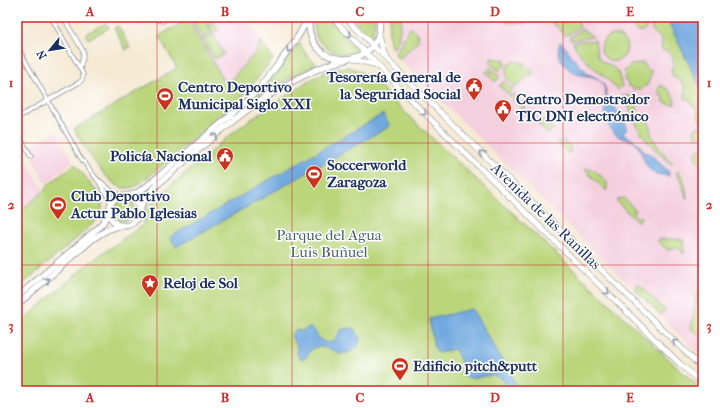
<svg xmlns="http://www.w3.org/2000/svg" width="720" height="408" viewBox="0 0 720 408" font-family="'IM FELL French Canon',serif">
<rect width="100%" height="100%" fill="#fff"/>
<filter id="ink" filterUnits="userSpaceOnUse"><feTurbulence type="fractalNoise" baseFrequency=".025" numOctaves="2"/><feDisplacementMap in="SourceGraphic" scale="8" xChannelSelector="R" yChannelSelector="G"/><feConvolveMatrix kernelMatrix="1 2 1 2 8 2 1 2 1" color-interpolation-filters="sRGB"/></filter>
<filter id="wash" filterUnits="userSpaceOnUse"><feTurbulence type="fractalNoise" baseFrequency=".012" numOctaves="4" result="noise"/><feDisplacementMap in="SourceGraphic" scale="16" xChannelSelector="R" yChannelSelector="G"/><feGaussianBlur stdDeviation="0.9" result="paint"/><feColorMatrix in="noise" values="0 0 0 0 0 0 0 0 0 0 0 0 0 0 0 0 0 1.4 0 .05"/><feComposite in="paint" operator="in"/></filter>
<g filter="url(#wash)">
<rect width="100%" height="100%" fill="#f4e9d2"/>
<g fill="#f4cfde">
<path d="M190,17H248L261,41L256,52L226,86L188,18Z"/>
<path d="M391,17H666L703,93V358L399,59L392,50L390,44Z"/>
<path d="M57,131L73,161L49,181L46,183L40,175L33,158L37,156L31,146Z"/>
<path d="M17,143L44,191L17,214Z"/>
</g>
<g fill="#bad57a" stroke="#6a826c">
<path d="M195,17H203L212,33L202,38L191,19Z"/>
<path d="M314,17H327L359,50C356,51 353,53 350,53C337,56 322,48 316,36C314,30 314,23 314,17Z"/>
<path d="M351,17H374L375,23L371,39Z"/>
<path d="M390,17H402L398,41L392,49C388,39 388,28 390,17Z"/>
<path d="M540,17V22L527,23H507L506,21Z"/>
<path d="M546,17H577L580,27L565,36L558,27L545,19Z"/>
<path d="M647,17H666L703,93V124C697,118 699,115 697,109C695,107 688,99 685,98C687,87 683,80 673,77L671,69L674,63L672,57L671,55L667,51H663L661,48C664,39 657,35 652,30L651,23Z"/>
<circle cx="640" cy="25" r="7"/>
<path d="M188,19L226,85L256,52L261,41L273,59L241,98L147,178C140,183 135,189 125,188C108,188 82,143 74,129L177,68L159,36Z"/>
<path d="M213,21L218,30L213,33L208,23Z"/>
<path d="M106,23L109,28L88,39L85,34Z"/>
<path d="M118,26L130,47L126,50L114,28Z"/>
<path d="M411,28C416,30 419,35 418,41L399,59L395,54L408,30Z"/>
<path d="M582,29C585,33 590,33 593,37L571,40L570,37Z"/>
<path d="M213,34L224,54L214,59L203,40Z"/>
<circle cx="614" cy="48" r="13"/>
<path d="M595,40C597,50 595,59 607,64C611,66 614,67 617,71C620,75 620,81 622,86L618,90C604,73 582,63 573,42Z"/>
<path d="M299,43L308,57L317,64L284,81L251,102L278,72Z"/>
<path d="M491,58L505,60V65L498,71L491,64Z"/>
<path d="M513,61L525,63L526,64L523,68L526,70L529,67L533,72L532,74L514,87L506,78L507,66Z"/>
<path d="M640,63H644V65L649,71L651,70L652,74L650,76C649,78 649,84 647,85C645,87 643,86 642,89L640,90L637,88L634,90L632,87L629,86L626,81L624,80L625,75L624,72L630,65H632Z"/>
<path d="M349,67L357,70L369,76L412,119L703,391H17V327L26,318L90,262L143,225L147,207L153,201L236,130L250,120L308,81L332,69Z"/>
<path d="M490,67L500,77L495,82L486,73L487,70L490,73L492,72L489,69Z"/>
<path d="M504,81L511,88L512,87L513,88L508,94L499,86Z"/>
<path d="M660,85C668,87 675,96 675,104C670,105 667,104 663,101L664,97L662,95L660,96L659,89Z"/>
<path d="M514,92L525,108L523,110L509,96L511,94L515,97L516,96L513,93Z"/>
<path d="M622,96H634L635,98L638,112L634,118L626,102Z"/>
<path d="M640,115C655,123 647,127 653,138C658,148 666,156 673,163L672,164C657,152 642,139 635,121Z"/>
<path d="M543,119L553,129L548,134L535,121V120L538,123Z"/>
<circle cx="699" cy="132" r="5"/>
<path d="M564,140L570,146V153L569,154L557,142L559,141L564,146L565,144L563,141Z"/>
<path d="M700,149H703V165L698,162C694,157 695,152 700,149Z"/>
<path d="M75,164L99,194L102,204V209L100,217L77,238L17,289V232L22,228L17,218V214L44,191L47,186Z"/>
<path d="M586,167L589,170L590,169L592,170L593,169L607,182V189L606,191L584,169Z"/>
<path d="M678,171C685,179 686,187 687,198H686C684,188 681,181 676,173Z"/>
<path d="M624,198L635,210L633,213L638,218L640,216L641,218L638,222L616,201L618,199Z"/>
<circle cx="124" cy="210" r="11"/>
<path d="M658,239H683L684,254C680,248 674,245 668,251L657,240Z"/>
<path d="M638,284L665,310L661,315L634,289Z"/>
<path d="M703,287V330L700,336L691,329L697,293Z"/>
</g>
<g fill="#70a8df" stroke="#466c9e">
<path d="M666,17H703V93Z"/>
<path d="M560,42L562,43L576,61L586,71V72L585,73C600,78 607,83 607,101H609C615,108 627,121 627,130L622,133C632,139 640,143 645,153L648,152L661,164L669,172L668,174L670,176C662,174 656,176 650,170C642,162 643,150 635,143C632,140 628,140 624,139C616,136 610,130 607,122C602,110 610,94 602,83C595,74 583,77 574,73C569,70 566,66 562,62C558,56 558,49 560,42Z"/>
<path d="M383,114L390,126L176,247L170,237Z"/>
<path d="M472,309L520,391H512C509,387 505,381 501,378C490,371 477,381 466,377L461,362L455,349L438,353L434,347L429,319Z"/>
<path d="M307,328H311C319,334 317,341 328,343L334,341L341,330L351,328L355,329L359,336L360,340C358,348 355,350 347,353C346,353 341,354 341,354C338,354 338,353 335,351C333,349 332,350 329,349C317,345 312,346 306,358L303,359L298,357C297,353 297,350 297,347C295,340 287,336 296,330L303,331Z"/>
</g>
</g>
<g filter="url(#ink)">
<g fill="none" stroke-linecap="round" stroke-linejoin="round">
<g stroke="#888c98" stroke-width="5">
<g id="minor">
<path d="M63,17L83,51V57L80,68"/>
<path d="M156,17L158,20L163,21L166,19L167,17"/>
<path d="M17,46L80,157L99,182L111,203"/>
<path d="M17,118L78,83C82,81 84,79 83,74L51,17"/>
<path d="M17,132L31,157"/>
<path d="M100,181L113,192L120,196"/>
</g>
</g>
<g stroke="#888c98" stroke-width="6">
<g id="secondary">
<path d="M332,17L407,96L680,364L703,384"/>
<path d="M345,17L403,76L703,369"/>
<path d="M379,33L382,47L386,58"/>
<path d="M352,59L377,65"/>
</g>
</g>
<g stroke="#888c98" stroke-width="7">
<g id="primary">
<path d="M309,19C305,74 387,71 379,17"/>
<path d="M128,196L138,192L147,186L244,104L263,84L279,63L297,38L309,17"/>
<circle cx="124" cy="211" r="15"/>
<path d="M139,211L145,198L157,185C204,146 248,102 303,76C317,69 330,63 345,60"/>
<path d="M17,297L98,228L104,221L109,211"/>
<path d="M17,305L94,238L107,230L122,225"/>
</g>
</g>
<use href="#minor" stroke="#fff" stroke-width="3.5"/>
<use href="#secondary" stroke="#fff" stroke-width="5"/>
<use href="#primary" stroke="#fff" stroke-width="5.5"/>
</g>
<defs><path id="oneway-chevron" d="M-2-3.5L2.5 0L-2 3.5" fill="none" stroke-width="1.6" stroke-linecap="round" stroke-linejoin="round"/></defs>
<g stroke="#8d97ae">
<use href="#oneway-chevron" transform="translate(349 35) rotate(46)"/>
<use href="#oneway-chevron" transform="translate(289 50) rotate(126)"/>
<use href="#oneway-chevron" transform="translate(424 113) rotate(45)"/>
<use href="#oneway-chevron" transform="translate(215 136) rotate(-40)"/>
<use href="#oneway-chevron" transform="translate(482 153) rotate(-136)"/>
<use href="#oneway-chevron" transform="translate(47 280) rotate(-41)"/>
<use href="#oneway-chevron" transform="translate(607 292) rotate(44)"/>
<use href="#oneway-chevron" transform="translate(675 342) rotate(-136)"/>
</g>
</g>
<path fill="none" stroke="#d62828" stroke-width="1" stroke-opacity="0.55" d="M157,17V391M292,17V391M428,17V391M563,17V391M17,143H703M17,265H703"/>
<defs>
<g id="civic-pin" transform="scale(0.9)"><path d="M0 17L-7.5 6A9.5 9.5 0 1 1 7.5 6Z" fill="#c8321e" stroke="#fff"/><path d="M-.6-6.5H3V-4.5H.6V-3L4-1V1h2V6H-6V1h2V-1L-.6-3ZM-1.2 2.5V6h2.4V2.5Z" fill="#fff"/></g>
<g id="stadium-pin" transform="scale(0.9)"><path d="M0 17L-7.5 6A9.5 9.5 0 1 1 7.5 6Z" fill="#c8321e" stroke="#fff"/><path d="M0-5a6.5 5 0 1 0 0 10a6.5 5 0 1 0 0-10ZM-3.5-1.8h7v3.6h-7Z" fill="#fff"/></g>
<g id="sight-pin" transform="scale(0.9)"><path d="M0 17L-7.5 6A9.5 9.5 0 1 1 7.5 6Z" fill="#c8321e" stroke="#fff"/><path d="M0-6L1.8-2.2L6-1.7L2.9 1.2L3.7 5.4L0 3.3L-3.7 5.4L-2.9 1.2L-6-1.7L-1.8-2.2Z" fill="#fff"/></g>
</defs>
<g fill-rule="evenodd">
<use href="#civic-pin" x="474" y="86"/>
<use href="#stadium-pin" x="165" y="96"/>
<use href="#civic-pin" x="503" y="108"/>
<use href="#civic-pin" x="225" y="156"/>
<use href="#stadium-pin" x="314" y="174"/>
<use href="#stadium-pin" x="58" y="205"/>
<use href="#sight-pin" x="150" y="283"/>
<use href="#stadium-pin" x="400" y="366"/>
</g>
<g text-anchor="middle" stroke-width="3" stroke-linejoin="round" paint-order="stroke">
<g font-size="15" font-weight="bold" fill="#1b2f5e" stroke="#fff" text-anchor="start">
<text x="461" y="82" text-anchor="end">Tesorería General de<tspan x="461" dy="17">la Seguridad Social</tspan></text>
<text x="178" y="92">Centro Deportivo<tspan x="178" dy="17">Municipal Siglo XXI</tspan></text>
<text x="516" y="104">Centro Demostrador<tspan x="516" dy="17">TIC DNI electrónico</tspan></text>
<text x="212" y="161" text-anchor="end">Policía Nacional</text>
<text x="327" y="170">Soccerworld<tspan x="327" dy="17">Zaragoza</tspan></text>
<text x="71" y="201">Club Deportivo<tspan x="71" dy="17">Actur Pablo Iglesias</tspan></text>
<text x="163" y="288">Reloj de Sol</text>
<text x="413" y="371">Edificio pitch&amp;putt</text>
</g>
<g font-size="15" fill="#1b2f5e" stroke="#fff">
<text transform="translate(546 216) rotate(44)" y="5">Avenida de las Ranillas</text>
</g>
<g font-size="15" fill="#4b6166" stroke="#fff">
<text x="329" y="240">Parque del Agua<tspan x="329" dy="17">Luis Buñuel</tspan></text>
</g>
</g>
<rect width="720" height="408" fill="none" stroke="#fff" stroke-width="44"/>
<g transform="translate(50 50) rotate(240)" stroke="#ffffff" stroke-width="3" paint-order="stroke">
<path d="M0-3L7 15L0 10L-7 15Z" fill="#1b2f5e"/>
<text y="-6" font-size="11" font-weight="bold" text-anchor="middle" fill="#1b2f5e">N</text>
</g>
<rect x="22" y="22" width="676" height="364" fill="none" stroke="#d62828" stroke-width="1.5"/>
<g font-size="13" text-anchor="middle" font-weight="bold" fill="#d62828">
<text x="90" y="16">A</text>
<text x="225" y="16">B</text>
<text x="360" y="16">C</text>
<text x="495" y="16">D</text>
<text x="630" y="16">E</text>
<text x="11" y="87">1</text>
<text x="709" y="87">1</text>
<text x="11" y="209">2</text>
<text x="709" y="209">2</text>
<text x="11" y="330">3</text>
<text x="709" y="330">3</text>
<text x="90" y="402">A</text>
<text x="225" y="402">B</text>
<text x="360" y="402">C</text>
<text x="495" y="402">D</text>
<text x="630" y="402">E</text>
</g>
</svg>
